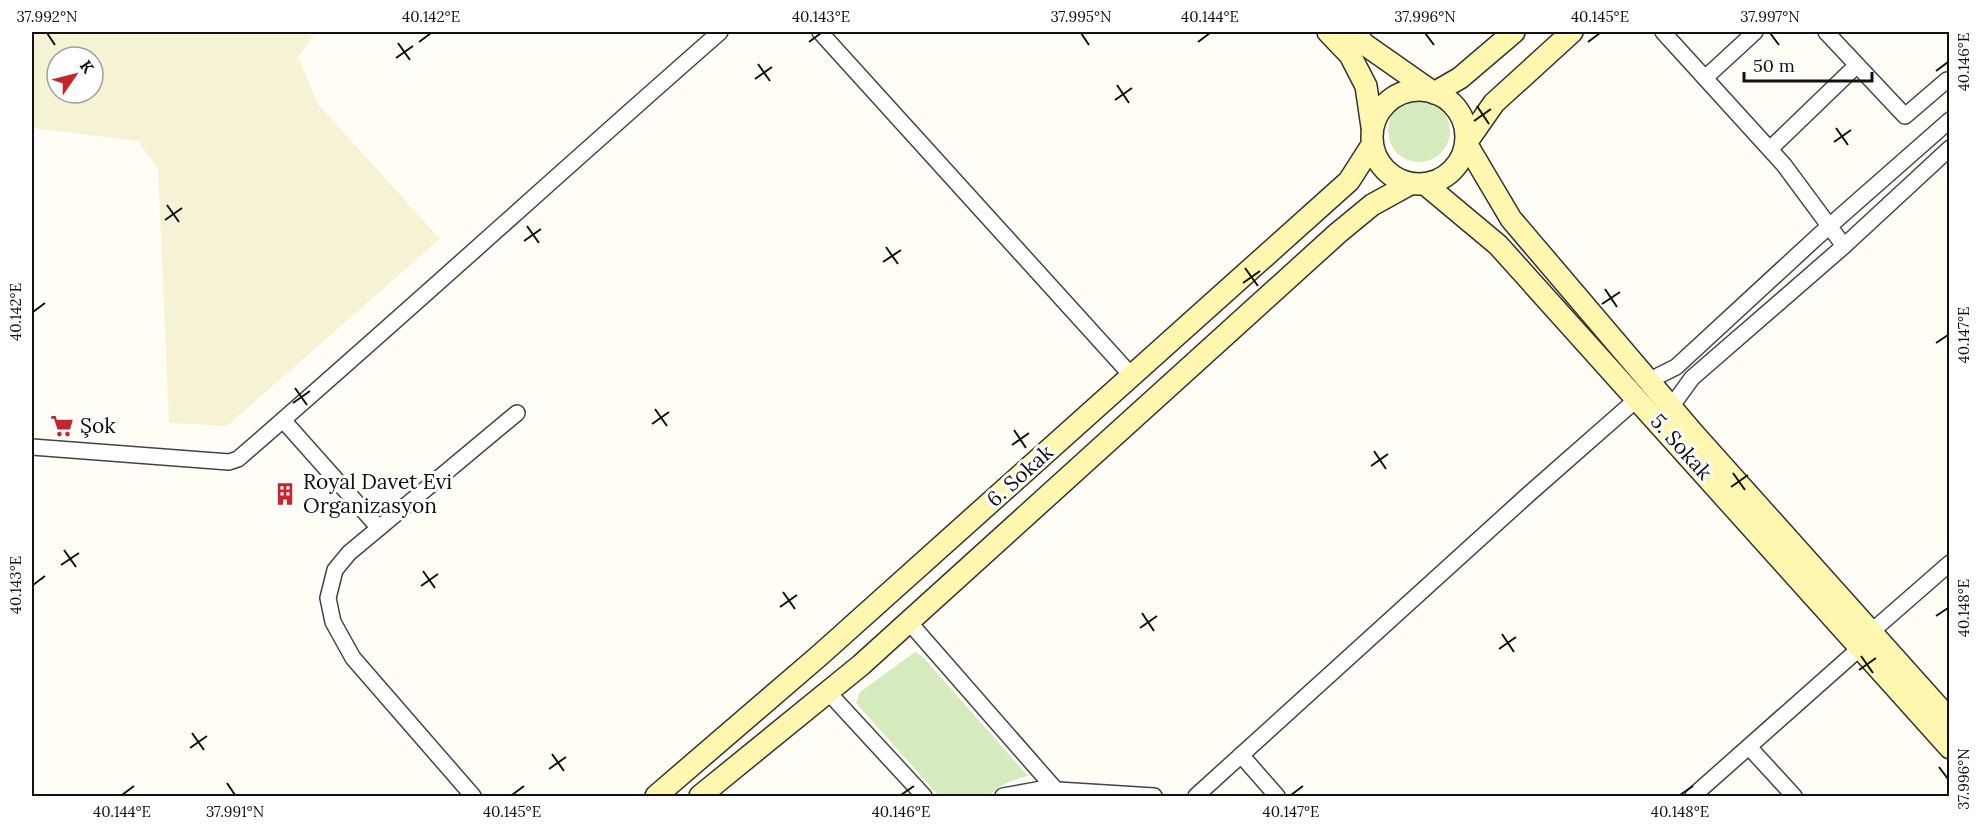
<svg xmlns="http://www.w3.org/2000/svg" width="1981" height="828" viewBox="0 0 1981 828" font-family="Lora,serif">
<rect width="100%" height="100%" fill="#fffdf5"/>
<path fill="#f6f3d4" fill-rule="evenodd" d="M32,32H316L298,57L318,104L440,239L227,426L169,423L158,169L138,141L32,128ZM57,57H93V93H57Z"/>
<g fill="#d5ebbd">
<circle cx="1419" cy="131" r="31"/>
<path d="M915,652L923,657L1028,776C1012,780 1000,784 989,796H939L856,703L860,692Z"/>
</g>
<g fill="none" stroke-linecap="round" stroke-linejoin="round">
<g stroke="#444" stroke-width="18">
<g id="street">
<path d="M820,32L1131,375"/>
<path d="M1663,32L1784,165L1844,246"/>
<path d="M1826,32L1905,116L1947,80"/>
<path d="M1705,78L1755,32"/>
<path d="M1770,149L1856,66"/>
<path d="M1648,381L1676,367L1817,237L1950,120"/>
<path d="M1671,407L1692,378L1844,246L1950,148"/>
<path d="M283,420L379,528"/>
<path d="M32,447L229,462L238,459C401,318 559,173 720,32"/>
<path d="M909,622L1056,790"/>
<path d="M1871,632L1950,563"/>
<path d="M828,692L924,796"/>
<path d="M1749,747L1794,796"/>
<path d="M1241,755L1277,796"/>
<path d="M473,796L353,658L333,622L328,598L335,570L349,553L517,413"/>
<path d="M1003,796L1042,789L1154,796"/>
<path d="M1196,796L1530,493L1637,399"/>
<path d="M1693,796L1860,648"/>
</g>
</g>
<g stroke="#333" stroke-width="24">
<g id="secondary">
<path d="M1328,32L1350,55L1366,86L1372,127"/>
<path d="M1354,32L1364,44L1434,93L1460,78L1514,32"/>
<path d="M1572,32L1494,103L1466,143L1511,219L1694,434L1950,720"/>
<circle cx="1419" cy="137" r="47"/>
<path d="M1425,184L1498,245L1950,748"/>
<path d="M656,796L820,655L1349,181L1372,145"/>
<path d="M700,796L861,665L1338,233L1372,205L1410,184"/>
</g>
</g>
<use href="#street" stroke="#fff" stroke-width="15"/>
<use href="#secondary" stroke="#fff6b0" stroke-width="21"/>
</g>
<path fill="none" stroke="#111" stroke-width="2" d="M47,33L55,45M1081,33L1089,45M1425,33L1434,45M1770,33L1779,45M419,42L431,33M809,42L821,33M1198,42L1210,33M1588,42L1600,33M398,43L410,60M396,58L413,46M758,64L770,81M1936,71L1948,62M755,79L772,67M1117,85L1129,103M1115,100L1132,88M1477,106L1489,124M1474,121L1491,109M1836,128L1848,145M1834,142L1851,130M167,205L179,222M165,220L182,208M527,226L539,243M524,241L541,229M886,247L898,264M883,262L901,250M1245,268L1258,286M1243,283L1260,271M1605,289L1617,307M1602,304L1620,292M33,312L45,303M1936,343L1948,335M295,388L307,405M293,403L310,391M655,409L667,426M652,424L669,412M1014,430L1026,448M1012,445L1029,433M1374,451L1386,469M1371,466L1388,454M1733,473L1745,490M1731,487L1748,475M64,550L76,567M61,565L79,553M423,571L435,588M33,585L45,576M421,586L438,574M783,592L795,609M780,607L797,595M1142,613L1154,631M1936,616L1948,608M1140,628L1157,616M1502,634L1514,652M1499,649L1516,637M1861,656L1873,673M1859,670L1876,658M192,733L204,750M190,748L207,736M552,754L564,771M1939,767L1948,779M549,769L566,757M227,783L235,795M122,795L134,786M512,795L524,786M901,795L914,786M1291,795L1303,786M1680,795L1693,786"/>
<defs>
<g id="supermarket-bare" transform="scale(1.8)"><path d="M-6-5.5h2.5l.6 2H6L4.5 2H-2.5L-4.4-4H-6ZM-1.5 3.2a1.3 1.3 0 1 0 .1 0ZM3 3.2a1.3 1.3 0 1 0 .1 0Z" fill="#c4262e" stroke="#fff" stroke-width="2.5" paint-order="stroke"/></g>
<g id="building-bare" transform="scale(1.8)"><path d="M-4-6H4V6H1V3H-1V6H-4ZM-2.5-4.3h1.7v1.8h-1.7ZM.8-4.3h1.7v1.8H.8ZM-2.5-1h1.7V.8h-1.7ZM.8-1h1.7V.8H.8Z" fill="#c4262e" stroke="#fff" stroke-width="2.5" paint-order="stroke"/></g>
</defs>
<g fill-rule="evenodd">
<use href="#supermarket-bare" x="62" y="426"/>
<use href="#building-bare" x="285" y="494"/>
</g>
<g text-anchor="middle" stroke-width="6" stroke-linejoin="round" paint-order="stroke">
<g font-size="21" fill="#111" stroke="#fff" text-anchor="start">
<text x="80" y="433">Şok</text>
<text x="303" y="489">Royal Davet Evi<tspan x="303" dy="24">Organizasyon</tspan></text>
</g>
<g font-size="21" fill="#111" stroke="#fff">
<text transform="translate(1681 447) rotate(48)" y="7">5. Sokak</text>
<text transform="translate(1020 476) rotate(-42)" y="7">6. Sokak</text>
</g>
</g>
<rect width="1981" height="828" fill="none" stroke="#ffffff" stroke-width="66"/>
<g transform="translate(75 75) rotate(55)"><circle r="28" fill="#ffffff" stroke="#a0a0a0" stroke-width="1.5"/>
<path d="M0-4.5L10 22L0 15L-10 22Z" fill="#c4262e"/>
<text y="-9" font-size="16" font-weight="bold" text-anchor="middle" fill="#111111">K</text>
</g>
<path d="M1744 72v9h128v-9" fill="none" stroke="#111111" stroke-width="3"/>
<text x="1753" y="72" font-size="18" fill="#111111" stroke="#ffffff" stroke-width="4.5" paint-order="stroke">50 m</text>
<rect x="33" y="33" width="1915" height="762" fill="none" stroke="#111" stroke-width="2"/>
<g font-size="15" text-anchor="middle" fill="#111">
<text x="47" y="22">37.992°N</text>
<text x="431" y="22">40.142°E</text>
<text x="821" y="22">40.143°E</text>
<text x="1081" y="22">37.995°N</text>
<text x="1210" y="22">40.144°E</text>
<text x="1425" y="22">37.996°N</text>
<text x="1600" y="22">40.145°E</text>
<text x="1770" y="22">37.997°N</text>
<text transform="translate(1964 62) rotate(-90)" y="5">40.146°E</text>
<text transform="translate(16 312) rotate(-90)" y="5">40.142°E</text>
<text transform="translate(1964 335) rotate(-90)" y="5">40.147°E</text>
<text transform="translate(16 585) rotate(-90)" y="5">40.143°E</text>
<text transform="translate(1964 608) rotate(-90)" y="5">40.148°E</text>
<text transform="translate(1964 779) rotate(-90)" y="5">37.996°N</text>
<text x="122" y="817">40.144°E</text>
<text x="235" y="817">37.991°N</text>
<text x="512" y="817">40.145°E</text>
<text x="901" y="817">40.146°E</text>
<text x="1291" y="817">40.147°E</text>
<text x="1680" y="817">40.148°E</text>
</g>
</svg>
